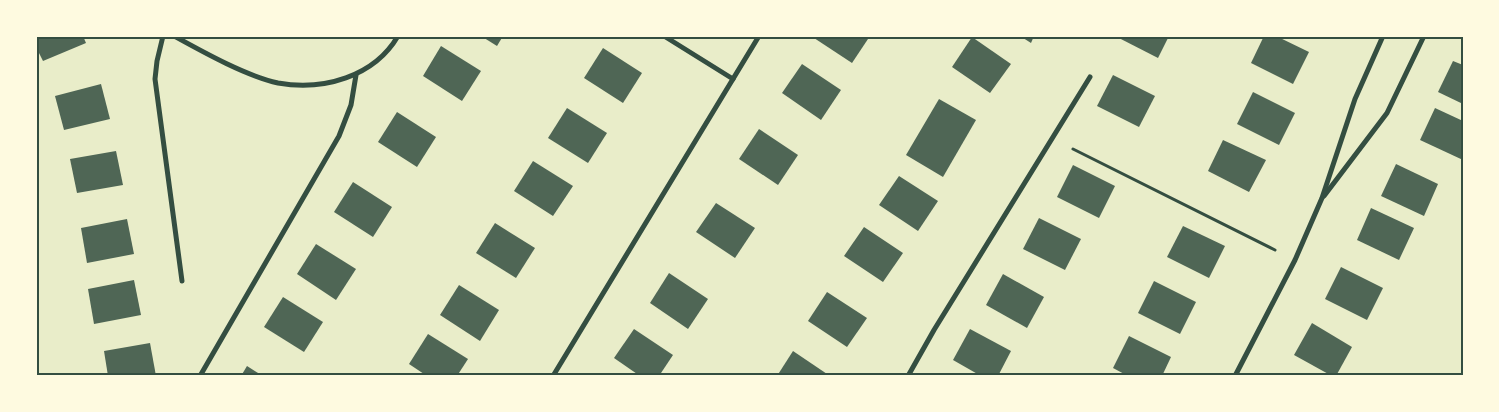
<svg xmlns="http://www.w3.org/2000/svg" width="1499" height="412" viewBox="0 0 1499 412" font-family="'Nunito Sans',sans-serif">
<rect width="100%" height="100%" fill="#e9edc9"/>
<g fill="#4f6655">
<path d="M36,36H83L86,43L43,61L36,47Z"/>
<path d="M481,36H503L497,46Z"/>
<path d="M811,36H870L852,63Z"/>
<path d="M1020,36H1034L1031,43Z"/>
<path d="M1115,36H1169L1158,58Z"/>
<path d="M1264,36H1276L1309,52L1293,84L1251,63Z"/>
<path d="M972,37L1011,64L990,93L952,67Z"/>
<path d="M441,46L481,71L462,101L423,76Z"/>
<path d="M603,48L642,73L623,103L584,78Z"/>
<path d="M1453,61L1463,65V104L1438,92Z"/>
<path d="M802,64L841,90L821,120L782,93Z"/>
<path d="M1113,75L1155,96L1139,127L1097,106Z"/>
<path d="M101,84L110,119L64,130L55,96Z"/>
<path d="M1253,92L1295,113L1279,145L1237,124Z"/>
<path d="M939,99L976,120L943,177L906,155Z"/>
<path d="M567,108L607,133L588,163L548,138Z"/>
<path d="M1435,108L1463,121V160L1420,140Z"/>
<path d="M397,112L436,137L417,167L378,142Z"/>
<path d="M759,129L798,155L778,185L739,159Z"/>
<path d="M1223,140L1266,160L1249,192L1208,171Z"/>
<path d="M116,151L123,185L77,193L70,159Z"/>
<path d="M533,161L573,186L553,216L514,191Z"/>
<path d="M1396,164L1438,184L1424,216L1381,196Z"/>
<path d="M1073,165L1115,186L1099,218L1057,197Z"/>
<path d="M899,176L938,201L918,231L879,205Z"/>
<path d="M353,182L392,207L373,237L334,212Z"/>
<path d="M716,203L755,228L735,258L696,232Z"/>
<path d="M1371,208L1414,228L1399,260L1357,240Z"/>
<path d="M1039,218L1081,239L1065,270L1023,249Z"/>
<path d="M127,219L134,254L87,263L81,228Z"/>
<path d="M495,223L535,248L516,278L476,253Z"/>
<path d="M1183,226L1225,246L1209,278L1167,257Z"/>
<path d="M864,227L903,253L883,282L844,256Z"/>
<path d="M316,244L356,269L336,300L297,274Z"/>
<path d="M1341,267L1383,288L1367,320L1325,299Z"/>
<path d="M669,273L708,299L688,329L650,303Z"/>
<path d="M1003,274L1044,297L1027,328L986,305Z"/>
<path d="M134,280L141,315L94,324L88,289Z"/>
<path d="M1154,281L1196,302L1180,334L1138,313Z"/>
<path d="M459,285L499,310L480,341L440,315Z"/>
<path d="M827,292L867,318L847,347L808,321Z"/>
<path d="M283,297L323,322L304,352L264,327Z"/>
<path d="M1312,323L1352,347L1336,376H1332L1294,355Z"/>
<path d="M634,329L673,355L659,376H640L614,358Z"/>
<path d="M970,329L1011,351L998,376H981L953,360Z"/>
<path d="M428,334L468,359L457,376H427L409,364Z"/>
<path d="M1129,336L1171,357L1162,376H1128L1113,368Z"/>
<path d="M150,343L156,376H108L104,351Z"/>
<path d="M793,351L830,376H777Z"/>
<path d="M247,366L263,376H241Z"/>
</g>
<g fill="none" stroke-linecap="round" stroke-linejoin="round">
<path stroke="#344e41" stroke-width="3" d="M1073,149L1275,250"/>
<g stroke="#344e41" stroke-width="5">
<path d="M163,36L157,61L155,79L182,281"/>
<path d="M174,36C203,52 246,76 278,83C323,91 374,77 398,36"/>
<path d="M664,36L733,79"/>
<path d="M1324,196L1387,113L1424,36"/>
<path d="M200,376L339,136L351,105L356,75"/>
<path d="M553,376L759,36"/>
<path d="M908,376L934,330L1090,77"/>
<path d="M1235,376L1295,260L1322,198L1355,99L1383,36"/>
</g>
</g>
<rect width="1499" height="412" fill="none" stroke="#fefae0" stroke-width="75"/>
<rect x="38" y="38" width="1424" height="336" fill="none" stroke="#344e41" stroke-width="2"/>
</svg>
